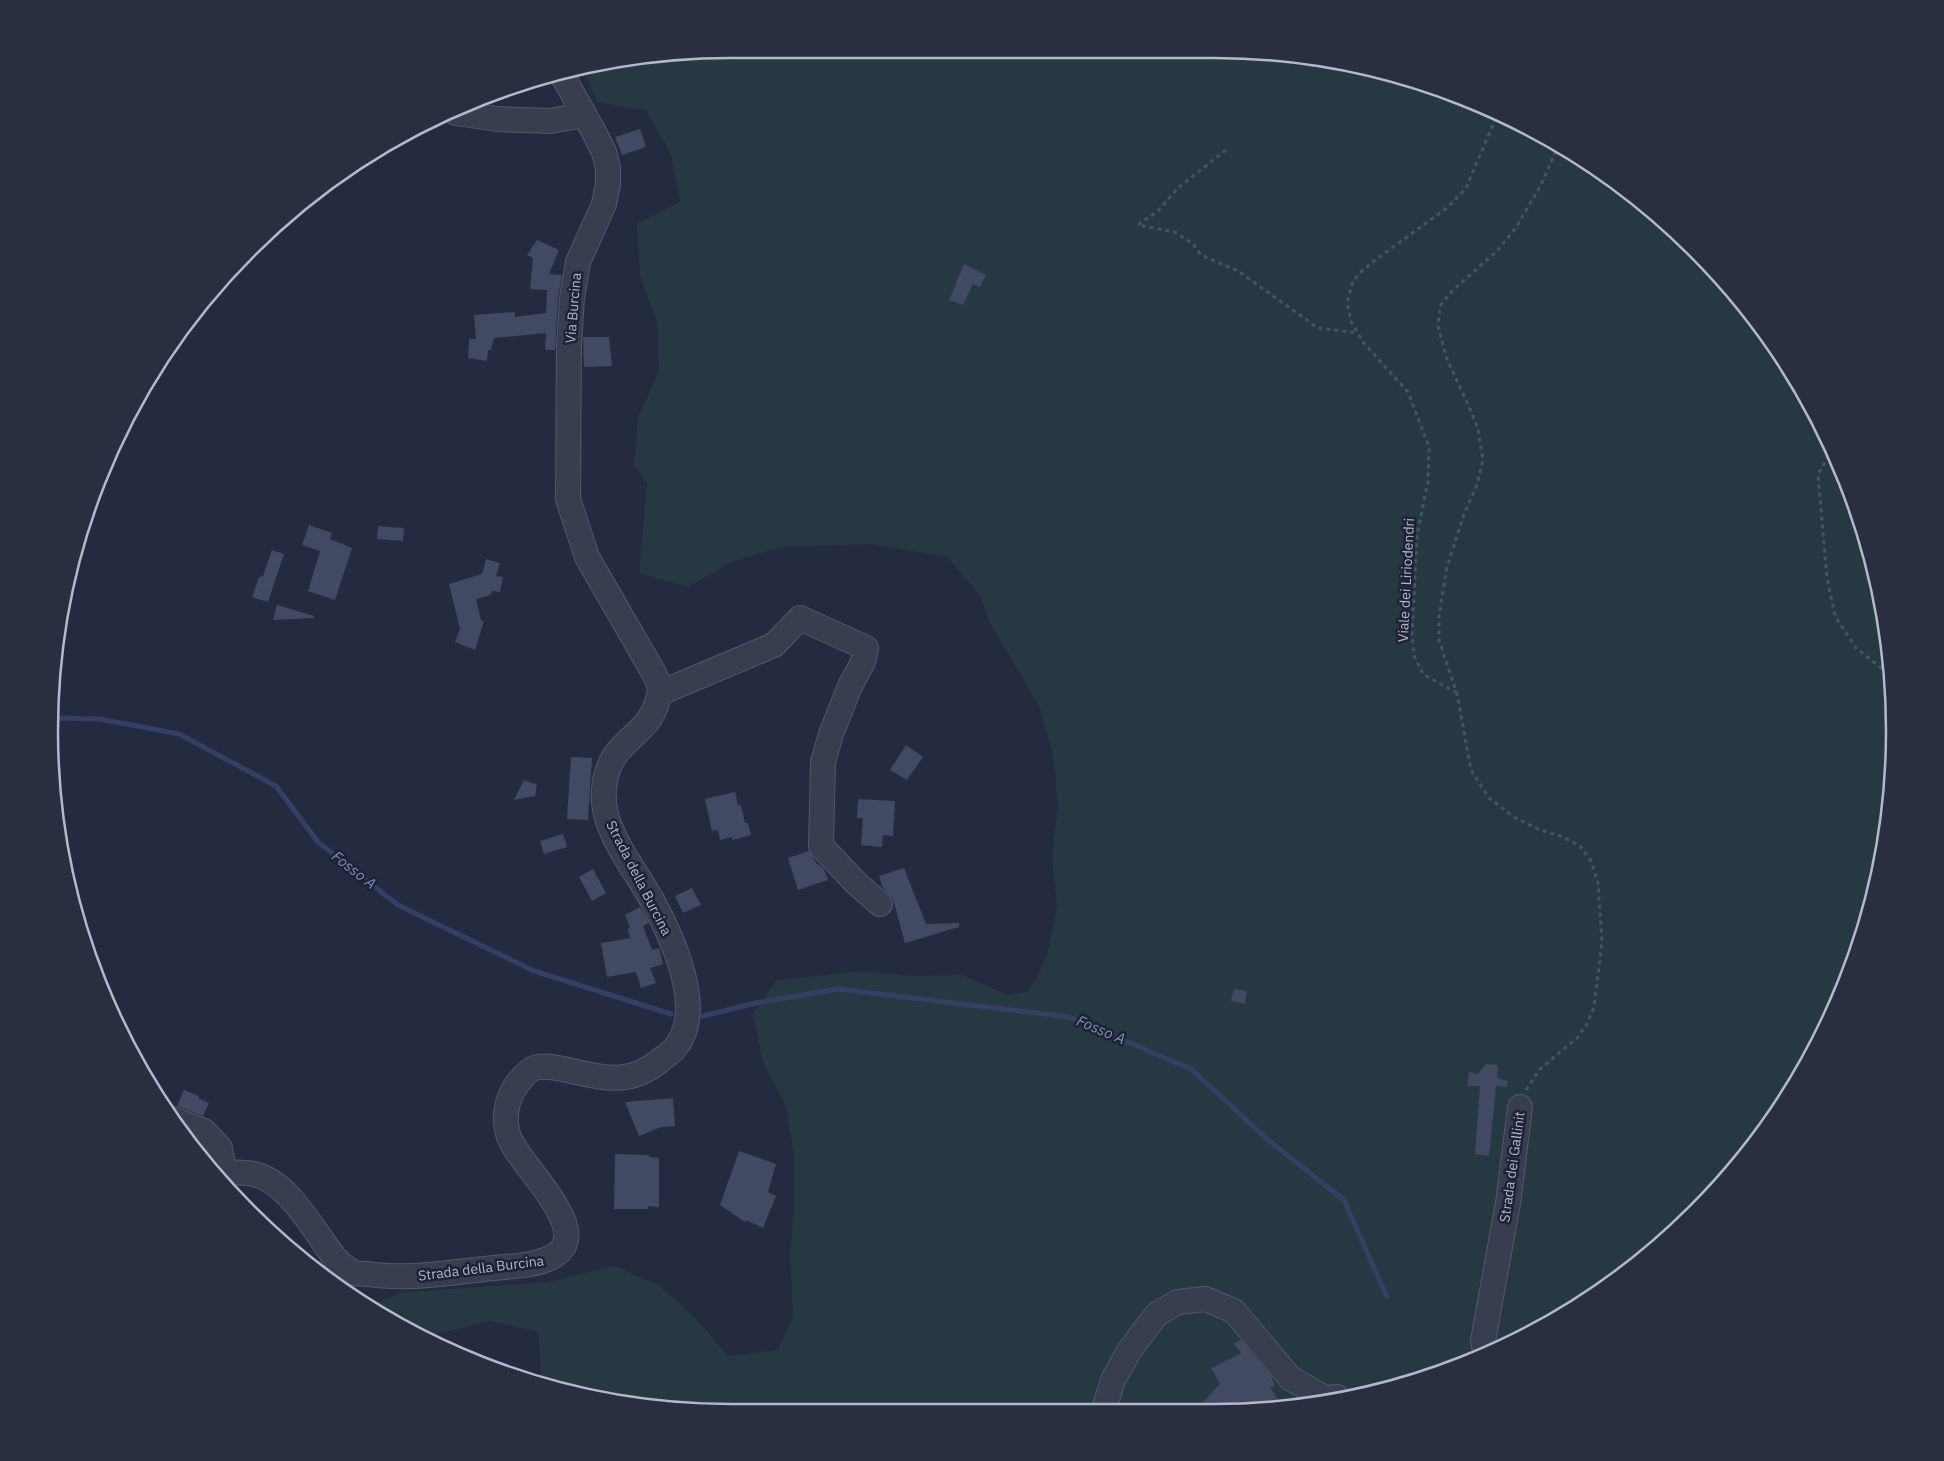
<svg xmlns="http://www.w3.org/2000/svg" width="1944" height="1461" viewBox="0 0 1944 1461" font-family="'IBM Plex Sans',sans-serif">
<rect width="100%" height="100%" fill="#242a40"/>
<path fill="#263841" d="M731,49L1258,50L1390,72L1515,119L1628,189L1696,249L1780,352L1843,469L1882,597L1895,730L1882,863L1843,991L1781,1109L1696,1212L1592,1297L1474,1360L1302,1406H642L542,1383L538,1332L490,1321L424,1337L389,1321L371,1308L383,1299L405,1292L548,1282L614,1266L660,1286L696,1319L729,1356L778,1350L793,1317L790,1252L794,1207V1156L786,1106L763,1062L753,1013L777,980L863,971L912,976L962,975L1008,995L1026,992L1035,981L1047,955L1057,906L1052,856L1058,805L1053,756L1040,708L990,623L981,597L947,557L870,544L782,547L732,562L688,587L639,573L647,483L634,465L638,417L659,371L657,322L640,276L637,224L680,202L671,154L646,111L597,102L587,79L588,68Z"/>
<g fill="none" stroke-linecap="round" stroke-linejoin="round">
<g stroke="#353f66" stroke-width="5">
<path d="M54,718L100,719L179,734L276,786L318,842L398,905L534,971L671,1014"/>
<path d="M703,1016L756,1003L838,989L1069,1017L1191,1069L1267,1139L1344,1200L1387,1297"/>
</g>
</g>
<g fill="#424962">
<path d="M640,129L646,147L622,155L615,137Z"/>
<path d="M537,240L559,250L549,274L562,275L558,297L555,350H545L546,333L494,338L491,350H488L487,361L468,358L469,339H476L474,315L515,312V317L546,313L547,290L530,289L533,258L527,255Z"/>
<path d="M964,264L986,275L980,287L973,284L963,305L949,300Z"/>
<path d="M583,337H609L612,366L584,367Z"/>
<path d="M309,525L332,533L330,539L352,548L335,600L308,591L320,551L302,545Z"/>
<path d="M378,526L404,528L403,541L377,539Z"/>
<path d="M272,550L284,554L268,602L252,597L259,577L263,576Z"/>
<path d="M486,559L500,563L496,576L503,577L500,592L492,591L491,595L476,599L481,620L484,621L475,650L455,642L460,629L449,584L482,574Z"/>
<path d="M277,605L314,616V618L273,620Z"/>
<path d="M906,745L923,757L907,780L890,770Z"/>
<path d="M571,757L592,758L588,820L567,819Z"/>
<path d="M524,780L537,785L535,796L514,800Z"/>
<path d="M735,792L738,805H741L745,823H748L751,835L732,840V837L720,840L718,830L712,831L705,799Z"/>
<path d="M858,799L895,801L893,836L883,835L882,847L861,845L863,818H857Z"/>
<path d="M563,834L567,847L544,854L540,841Z"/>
<path d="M809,851L817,864L823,868L828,880L798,890L788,858Z"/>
<path d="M904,868L926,924L959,923V927L905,943L893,899L883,888L879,876Z"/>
<path d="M593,869L606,893L592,901L579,877Z"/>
<path d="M692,888L701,905L683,913L675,896Z"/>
<path d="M640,907L649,923L643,926L652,950L659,948L663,964L650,968L656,983L641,988L636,972L607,977L601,943L631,938L627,929L630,928L625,915Z"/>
<path d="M1234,989L1247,991L1245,1004L1231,1001Z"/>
<path d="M1486,1064L1498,1065L1497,1078L1508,1081L1507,1087L1496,1086L1489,1156L1475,1154L1480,1086H1467L1469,1072L1478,1074Z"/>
<path d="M184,1090L199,1096L198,1098L209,1103L203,1116L177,1106Z"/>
<path d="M673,1098L675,1126L661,1127L639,1136L625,1102Z"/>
<path d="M739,1151L776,1164L768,1192L776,1196L763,1228L746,1220L745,1222L720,1205Z"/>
<path d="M615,1154L649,1155V1157L659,1158V1207L648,1206V1209H614Z"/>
<path d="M1241,1340L1271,1376L1275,1386L1270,1387L1282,1406H1214L1203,1402L1220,1384L1211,1368L1241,1353L1233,1344Z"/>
</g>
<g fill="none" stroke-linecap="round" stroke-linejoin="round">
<g stroke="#53586b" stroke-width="26">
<g id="minor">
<path d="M456,113L498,119L550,121L573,117L582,110"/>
<path d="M660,693L774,645L800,618L866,648L863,662L850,686L831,734L823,762L821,846L856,883L880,904"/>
<path d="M172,1119L204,1131L220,1148L224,1172"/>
<path d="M220,1174L224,1172C234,1173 244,1172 254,1174C283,1181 304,1214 320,1237C329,1250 336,1263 351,1271C355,1274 362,1274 368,1274C406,1280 445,1273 484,1269C499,1267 515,1267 530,1264C619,1248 518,1169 508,1134C503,1117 507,1098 517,1084C521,1079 528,1070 534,1068C543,1065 553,1067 563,1069C601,1077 628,1088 662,1059C666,1056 672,1052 675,1048C707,1010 672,937 652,900C637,873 617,849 607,818C600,795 604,766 621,748C636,732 650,725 657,703C657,701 660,694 660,692C660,687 657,680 655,675L587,557L568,499L569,345L572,298L578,262L604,204L608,184V168L604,152L595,134L560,71"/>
<path d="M1486,1354L1483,1341L1508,1203L1520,1107"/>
<path d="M1105,1406L1113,1380L1129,1351L1157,1314L1178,1302L1205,1299L1234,1311L1290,1378L1325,1398L1337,1397"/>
</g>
</g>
<g stroke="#44555e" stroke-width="3" stroke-dasharray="4 4" stroke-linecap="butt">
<path d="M1226,150L1178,188L1158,211L1138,225L1175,232L1193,244L1201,255L1238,271L1318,328L1358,333"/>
<path d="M1832,448L1818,475L1827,578L1835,616L1856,648L1890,675"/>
<path d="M1457,693L1423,674L1414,656L1412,635L1417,535L1428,481L1429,447L1408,392L1363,342L1351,321L1347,302L1353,281L1361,272L1374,261L1448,207L1466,188L1498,113"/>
<path d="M1526,1090L1540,1069L1577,1038L1587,1024L1594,1007L1602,942L1598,883L1591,861L1580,846L1563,837L1538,829L1514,817L1489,798L1471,770L1457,694L1439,640V615L1447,567L1464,514L1477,485L1483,460L1478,429L1471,411L1446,357L1438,326L1440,306L1452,291L1497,251L1515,229L1541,185L1558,146"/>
</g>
<use href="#minor" stroke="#383d50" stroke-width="24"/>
</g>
<g text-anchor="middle" stroke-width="5" stroke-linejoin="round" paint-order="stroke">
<g font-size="14" fill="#b4b8cb" stroke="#1d2235">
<text transform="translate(573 308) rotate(-85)" y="5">Via Burcina</text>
<text transform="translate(1406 580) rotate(-87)" y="5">Viale dei Liriodendri</text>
<text transform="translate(639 878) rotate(63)" y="5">Strada della Burcina</text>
<text transform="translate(1512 1167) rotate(-82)" y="5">Strada dei Gallinit</text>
<text transform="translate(481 1268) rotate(-7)" y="5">Strada della Burcina</text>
</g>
<g font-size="15" font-style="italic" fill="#828eb8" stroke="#1d2235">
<text transform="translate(354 870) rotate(38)" y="5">Fosso A</text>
<text transform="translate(1101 1030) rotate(23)" y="5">Fosso A</text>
</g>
</g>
<path d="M0 0H1944V1461H0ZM731 58H1213A673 673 0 0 1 1886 731V731A673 673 0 0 1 1213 1404H731A673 673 0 0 1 58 731V731A673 673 0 0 1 731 58Z" fill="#292e41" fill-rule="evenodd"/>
<path fill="none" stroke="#b4b8cb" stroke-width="2.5" d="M731 58H1213A673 673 0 0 1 1886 731V731A673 673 0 0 1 1213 1404H731A673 673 0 0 1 58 731V731A673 673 0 0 1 731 58Z"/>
</svg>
